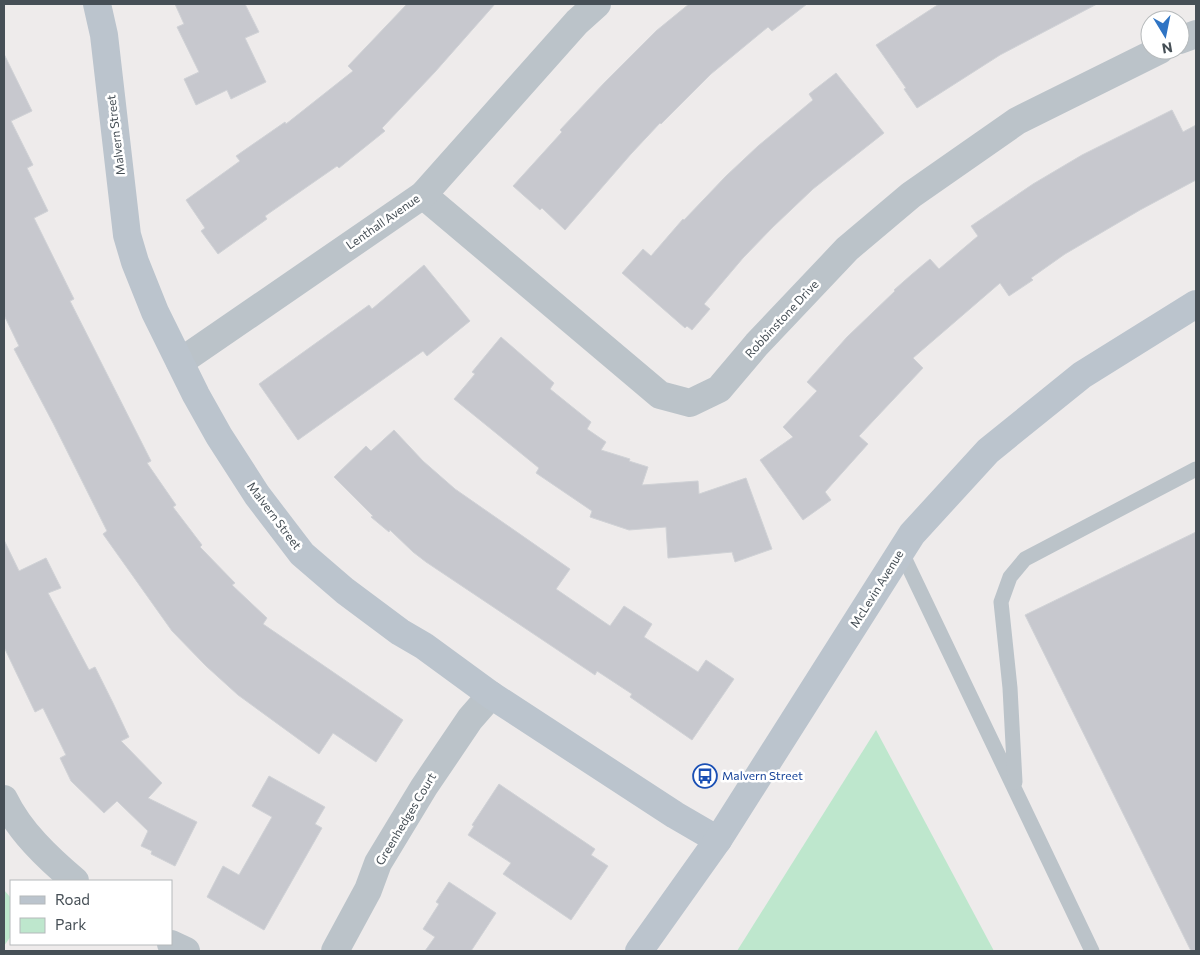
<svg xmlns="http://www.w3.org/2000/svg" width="1200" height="955" viewBox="0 0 1200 955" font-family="Commissioner,sans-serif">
<rect width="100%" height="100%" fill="#eeebeb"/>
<g fill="#bee7cd">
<path d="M876,730L994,951H737Z"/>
<path d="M4,890L11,898V936L4,946Z"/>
</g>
<g fill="#c7c8ce" stroke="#d0d2d6">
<path d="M175,4H245L259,32L245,38L266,82L231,99L227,90L196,105L184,79L199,72L177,27L184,24Z"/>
<path d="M407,4H495L435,72L382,128L385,131L339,168L337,166L265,216L267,219L218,254L201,231L205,228L186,200L240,161L236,156L285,122L286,124L353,71L348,66Z"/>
<path d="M689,4H807L772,31L768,27L711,74L661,124L660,123L631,154L565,230L542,208L540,210L513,186L562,132L560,130L605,82L656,31Z"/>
<path d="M939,4H1097L1000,55L917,108L904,89L906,88L876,45Z"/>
<path d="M4,54L32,111L11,121L33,165L27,168L48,211L34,218L74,299L70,301L151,461L147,463L176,505L173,507L202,545L200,547L235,583L232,585L267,618L263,624L403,720L376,762L333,733L319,754L238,695L206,666L172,631L103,534L107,531L53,423L14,349L19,346L4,315Z"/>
<path d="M836,73L884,133L813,189L773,227L743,258L704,304L710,309L692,330L687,326L685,328L622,273L643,249L651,256L683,219L684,220L726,176L758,146L813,100L809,94Z"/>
<path d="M1172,110L1183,132L1196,125V180L1140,210L1065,254L1031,278L1033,280L1009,296L1000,283L913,358L923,368L859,436L868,444L825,492L831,500L803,520L760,460L793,437L783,427L817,391L807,382L847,337L895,291L894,290L911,275L930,259L939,269L978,236L971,226L1033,184L1082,155Z"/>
<path d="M424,265L470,321L427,356L423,351L298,440L259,384L369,305L372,309Z"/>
<path d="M501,337L554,383L550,389L591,422L587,429L606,442L601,450L630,459L629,461L648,467L642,485L698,481L699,494L746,478L772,549L735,562L732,552L668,558L666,527L629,530L590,517L592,511L536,473L539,468L454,399L475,374L472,372Z"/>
<path d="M394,430L423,461L455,489L570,569L556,589L610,626L624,606L652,624L644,637L698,672L706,660L734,679L692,740L630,697L632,694L597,671L595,675L426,562L413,552L390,530L389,532L371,517L373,516L334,477L366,446L371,451Z"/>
<path d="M1196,532V951H1191L1025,615Z"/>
<path d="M4,540L19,571L46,558L61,588L48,593L89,670L95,667L113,703L129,737L121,741L162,783L148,798L197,822L175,866L151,854L152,851L141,846L148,831L117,801L104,813L71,781L60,758L66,755L43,708L35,712L4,647Z"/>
<path d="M269,776L325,807L315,824L322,828L264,930L207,897L223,866L239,875L272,817L252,806Z"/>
<path d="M499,784L595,849L591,855L608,866L571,920L503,874L511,863L468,835L474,826L472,825Z"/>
<path d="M449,882L496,913L471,951H425L435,937L423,929L439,904L436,902Z"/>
</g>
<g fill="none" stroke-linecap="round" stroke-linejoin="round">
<g stroke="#bbc3c9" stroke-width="15">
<path d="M901,551L1092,951"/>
<path d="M1015,782L1010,688L1001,602L1010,577L1025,559L1196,469"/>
</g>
<g stroke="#bbc3c9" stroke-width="28">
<path d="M1180,40L1196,34"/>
<path d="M423,195L660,395L690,403L719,389L757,344L847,249L911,195L1017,121L1160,50"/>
<path d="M180,362L423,195L577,22L597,4"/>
<path d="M4,799C20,832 48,858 75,881"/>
<path d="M171,944L186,951"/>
<path d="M335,951L368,890L378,863L424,787L470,719L491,695"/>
</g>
<g stroke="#bbc4cd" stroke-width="28">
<path d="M97,4L104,35L127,235L135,262L155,312L196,395L219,436L257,495L302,554L345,591L400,632L424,646L491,695L675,815L718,840"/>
<path d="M639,951L718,840L912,534L988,451L1082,375L1196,304"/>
</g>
</g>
<defs>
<g id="bus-ring" transform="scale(1.25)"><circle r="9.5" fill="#fff" stroke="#1a4fb4" stroke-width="1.5"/><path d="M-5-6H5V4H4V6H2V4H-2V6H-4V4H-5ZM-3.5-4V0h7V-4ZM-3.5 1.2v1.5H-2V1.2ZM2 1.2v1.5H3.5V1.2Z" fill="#1a4fb4"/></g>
</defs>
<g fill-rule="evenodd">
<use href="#bus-ring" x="705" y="776"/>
</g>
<g text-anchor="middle" stroke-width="5" stroke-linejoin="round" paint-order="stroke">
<g font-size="12" fill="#464f56" stroke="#fff">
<text transform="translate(116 135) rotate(-97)" y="4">Malvern Street</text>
<text transform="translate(383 222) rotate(-35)" y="4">Lenthall Avenue</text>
<text transform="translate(782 319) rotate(-47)" y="4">Robbinstone Drive</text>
<text transform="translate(274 516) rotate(53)" y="4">Malvern Street</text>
<text transform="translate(877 589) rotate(-58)" y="4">McLevin Avenue</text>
<text transform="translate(406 819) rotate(-59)" y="4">Greenhedges Court</text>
</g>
<g font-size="12" fill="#164399" stroke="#fff" text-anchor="start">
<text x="722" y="780">Malvern Street</text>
</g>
</g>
<rect width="1200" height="955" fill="none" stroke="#464f56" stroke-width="10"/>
<rect x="10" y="880" width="162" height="65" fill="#ffffff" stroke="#b5b9bb"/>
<rect x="20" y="896" width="25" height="8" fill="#bbc4cd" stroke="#b5b9bb"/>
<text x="55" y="905" font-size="15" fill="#464f56">Road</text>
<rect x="20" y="918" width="25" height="15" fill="#bee7cd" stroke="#b5b9bb"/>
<text x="55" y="930" font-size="15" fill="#464f56">Park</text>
<g transform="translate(1165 35) rotate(170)"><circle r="24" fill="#ffffff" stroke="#b5b9bb"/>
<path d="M0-4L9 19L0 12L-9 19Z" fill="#2f74c4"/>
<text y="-8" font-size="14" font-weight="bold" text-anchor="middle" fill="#464f56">N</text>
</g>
</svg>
